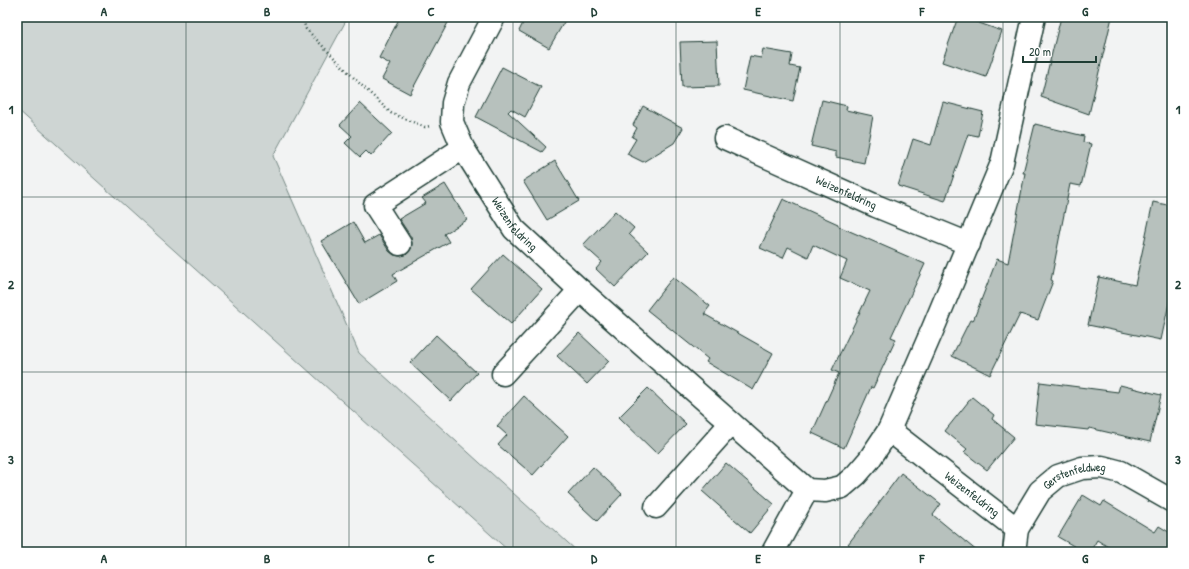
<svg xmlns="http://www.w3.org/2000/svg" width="1189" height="569" viewBox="0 0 1189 569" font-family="'Patrick Hand',sans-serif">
<rect width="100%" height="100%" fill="#f2f3f3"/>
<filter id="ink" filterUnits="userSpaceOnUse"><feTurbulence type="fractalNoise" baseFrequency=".025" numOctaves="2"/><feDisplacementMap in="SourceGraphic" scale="8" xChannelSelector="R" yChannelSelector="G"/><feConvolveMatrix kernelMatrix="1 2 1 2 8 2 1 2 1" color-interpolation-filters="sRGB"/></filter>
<g filter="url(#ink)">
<path fill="#ced5d3" stroke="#768984" d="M17,17H348L273,156L359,353L578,552H510L17,109Z"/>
<g fill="#b7c1bd" stroke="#1f3d34">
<path d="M400,17H451L410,94L382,79L390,64L379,58Z"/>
<path d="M526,17H567L549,48L519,31Z"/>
<path d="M958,17H962L1002,31L986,77L942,62Z"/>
<path d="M1061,17H1112L1089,114L1041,97Z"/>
<path d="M717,41L719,86L682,87L680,42Z"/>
<path d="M763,49L792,54L790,66L800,68L793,101L743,90L750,56L761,58Z"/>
<path d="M502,67L541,87L525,117L511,109L508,112L546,147L542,152L476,117Z"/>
<path d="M822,100L847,106L846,110L873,116L864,163L836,157V152L811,146Z"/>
<path d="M943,102L983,112L978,136L968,134L945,201L898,186L913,139L931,145Z"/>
<path d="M360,103L392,133L371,156L366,151L360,157L345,143L352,136L340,125Z"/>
<path d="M643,106L683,128L674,143L643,162L627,154L636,139L632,137L637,128L633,125Z"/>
<path d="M1035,124L1084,136L1083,142L1091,144L1081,186L1070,184L1051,280L1053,281L1038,320L1020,314L990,375L952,356L970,320L973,321L997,259L1008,263L1025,173H1023Z"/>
<path d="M555,161L579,201L547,220L523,181Z"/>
<path d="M445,184L467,220L444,234L449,242L393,274L397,281L359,304L321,241L353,222L365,243L379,235L389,251L394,255L400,256L406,255L411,249L412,243L411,237L399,219L426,203L422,198Z"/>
<path d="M783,199L838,224V226L925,264L891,337L896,339L873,388L871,387L844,448L812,433L839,373L832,370L870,291L840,278L847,261L813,245L808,257L788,247L783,258L760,248Z"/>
<path d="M1153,202L1172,206V289L1161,340L1088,325L1099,277L1135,285Z"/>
<path d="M615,211L634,228L629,234L648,252L615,287L596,269L602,262L583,245Z"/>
<path d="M503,254L542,289L511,324L471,289Z"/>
<path d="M673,277L710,306L704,314L773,353L753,390L706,362L708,359L647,310Z"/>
<path d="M579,333L609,361L587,384L557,356Z"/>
<path d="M436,335L477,373L451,401L410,363Z"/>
<path d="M1040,382L1118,392L1120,385L1161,395L1150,442L1089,428L1088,430L1035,424Z"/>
<path d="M648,388L686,424L657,454L619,417Z"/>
<path d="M524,396L568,436L533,475L498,445L507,435L497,426Z"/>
<path d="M972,397L994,415L992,419L1014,437L987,470L964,452L967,449L945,431Z"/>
<path d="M726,463L774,504L750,533L702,491Z"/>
<path d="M593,467L622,494L597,521L568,494Z"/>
<path d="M901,473L941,504L933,515L978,552H858L848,544L879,504H878Z"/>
<path d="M1083,495L1101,506L1104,501L1155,532L1159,526L1172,534V552H1116L1097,540L1090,552H1084L1058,537Z"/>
</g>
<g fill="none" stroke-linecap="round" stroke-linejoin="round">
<g stroke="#1f3d34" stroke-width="25">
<g id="minor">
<path id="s1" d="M494,17L459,83L453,103L452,122L463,148L514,229L580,290L807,490L825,491L842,487L856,475L869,460L889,430L932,331L1002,163L1034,17"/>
<path id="s2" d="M725,138L876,206L969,244"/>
<path d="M400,244L375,205L463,148"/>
<path d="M503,374L580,290"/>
<path id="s3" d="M889,430L1017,529"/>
<path d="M656,507L731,423"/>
<path d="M773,552L807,490"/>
<path id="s4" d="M1014,552L1017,529L1040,491L1058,476L1082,468L1102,467L1121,472L1172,501"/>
</g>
</g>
<path stroke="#1f3d34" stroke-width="2.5" stroke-dasharray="1 3" stroke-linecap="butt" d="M302,17L306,29L357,81L391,113L425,127L430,126"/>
<use href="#minor" stroke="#fff" stroke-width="22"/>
</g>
</g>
<path fill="none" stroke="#1f3d34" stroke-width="1" stroke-opacity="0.55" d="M186,17V552M349,17V552M513,17V552M676,17V552M840,17V552M1003,17V552M17,197H1172M17,372H1172"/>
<g text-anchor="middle" stroke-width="3.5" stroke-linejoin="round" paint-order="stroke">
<g font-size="12" fill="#1f3d34" stroke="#fff">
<text dy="4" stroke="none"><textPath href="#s2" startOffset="133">Weizenfeldring</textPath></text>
<text dy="4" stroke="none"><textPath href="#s1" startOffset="235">Weizenfeldring</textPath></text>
<text dy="4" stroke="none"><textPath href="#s4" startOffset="107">Gerstenfeldweg</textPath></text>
<text dy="4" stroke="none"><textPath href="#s3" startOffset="105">Weizenfeldring</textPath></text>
</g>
</g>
<rect width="1189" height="569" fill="none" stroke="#fff" stroke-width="44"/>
<path d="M1023 56v6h73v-6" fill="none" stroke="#1f3d34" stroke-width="2"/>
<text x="1029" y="56" font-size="12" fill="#1f3d34" stroke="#ffffff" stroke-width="3" paint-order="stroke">20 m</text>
<rect x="22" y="22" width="1145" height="525" fill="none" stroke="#1f3d34" stroke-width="1.5"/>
<g font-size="13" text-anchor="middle" font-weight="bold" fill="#1f3d34">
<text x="104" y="16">A</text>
<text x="267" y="16">B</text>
<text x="431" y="16">C</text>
<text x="594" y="16">D</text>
<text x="758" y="16">E</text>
<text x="922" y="16">F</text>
<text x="1085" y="16">G</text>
<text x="11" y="114">1</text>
<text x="1178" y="114">1</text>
<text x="11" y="289">2</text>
<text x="1178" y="289">2</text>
<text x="11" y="464">3</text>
<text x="1178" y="464">3</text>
<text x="104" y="563">A</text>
<text x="267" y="563">B</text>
<text x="431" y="563">C</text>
<text x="594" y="563">D</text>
<text x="758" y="563">E</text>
<text x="922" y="563">F</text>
<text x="1085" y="563">G</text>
</g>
</svg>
